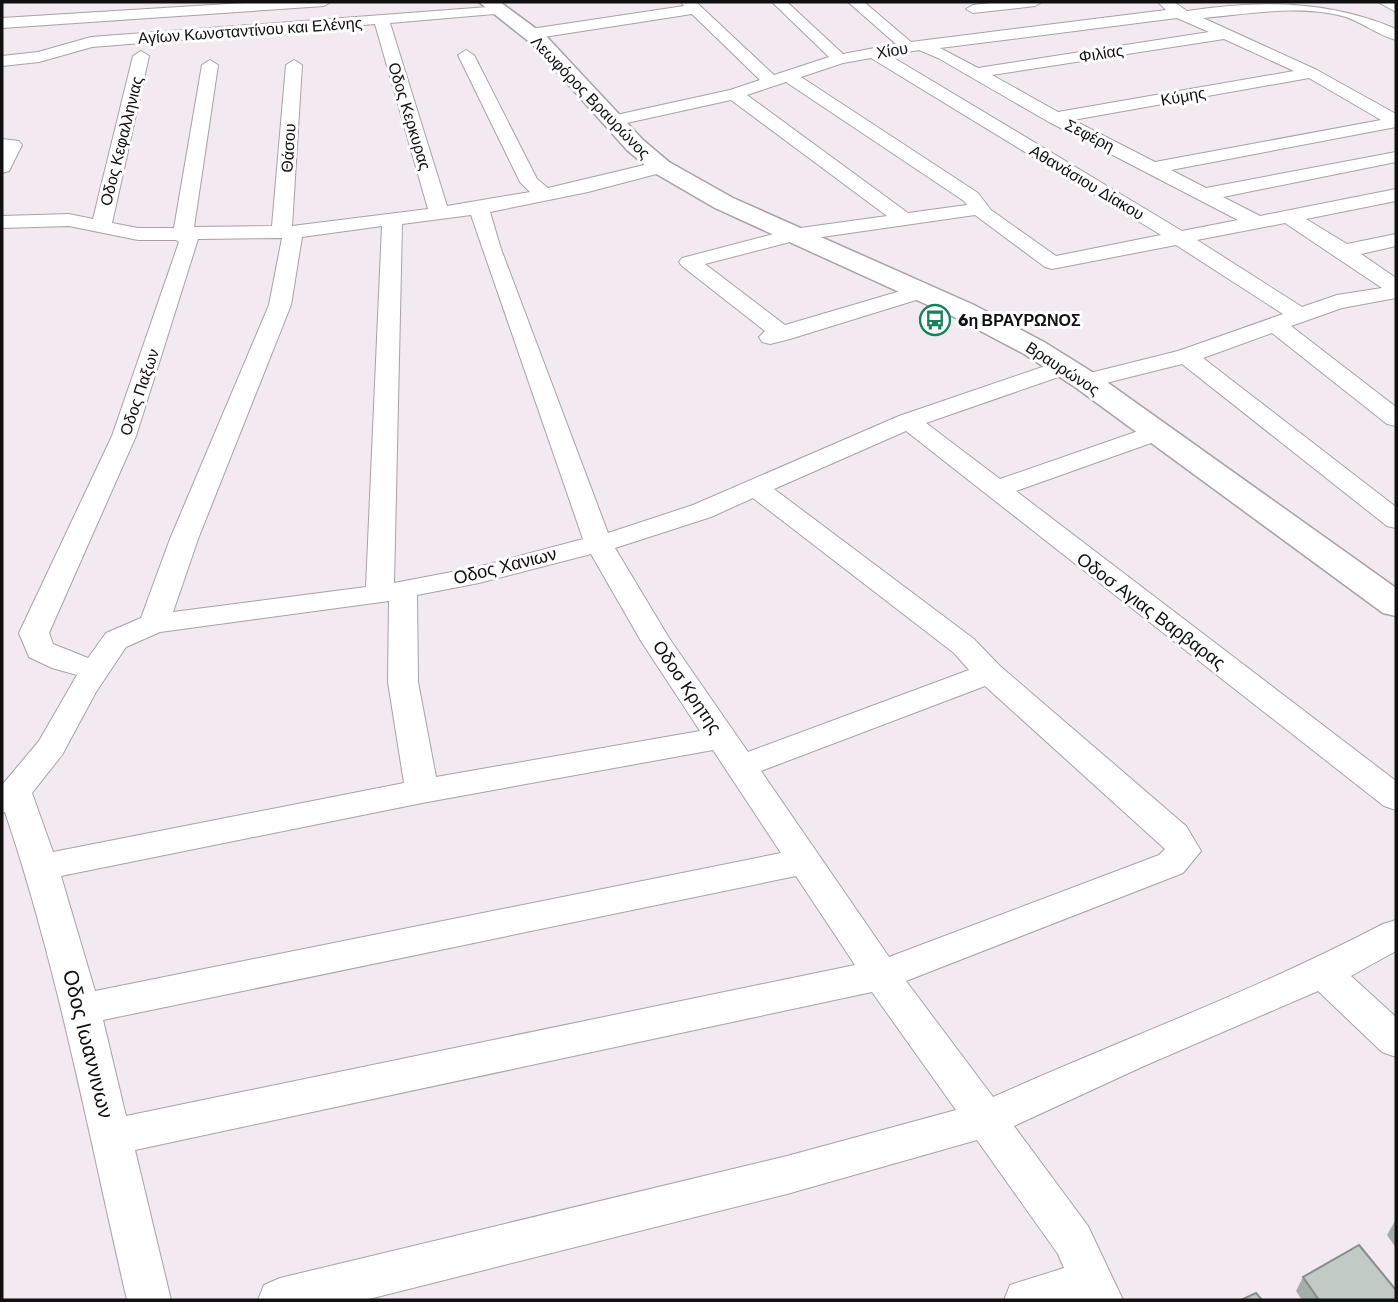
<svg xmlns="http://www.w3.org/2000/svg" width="1398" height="1302" viewBox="0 0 1398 1302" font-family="Rubik,sans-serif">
<rect width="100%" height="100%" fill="#f2eaf0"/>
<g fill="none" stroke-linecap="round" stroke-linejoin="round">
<g stroke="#a9a1a6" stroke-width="2">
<g id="street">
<path d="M260,2H331L324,6L2,28V18Z"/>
<path d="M681,2H696L774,75L829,57L772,2H787L843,54L896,44L848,2H864L911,42L1166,10L1158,2H1174L1187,11C1260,0 1329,0 1396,29V40C1378,35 1363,23 1346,17C1300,4 1249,14 1203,18L1317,70L1396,114V127L1171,170L1206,188L1396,152V162L1223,197L1260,216L1396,189V201L1306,219L1347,244L1396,234V246L1361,254L1396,278V298L1342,308L1291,326L1396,407V426L1387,424L1272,333L1203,358L1396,507V528L1387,526L1182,364L1086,388L1078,386L1074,381L1078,376L1178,351L1283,314L1176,245L1052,269L1045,267L975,215L794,241L705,264L785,325L921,285L929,286L932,291L929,296L790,339L770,344L762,342L759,337L765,331L682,266L679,262L682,258L793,229L887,216L731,100L613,126L607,125L604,121L607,117L730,90L760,80L692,14L531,39L523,34L531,29L684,6ZM1177,18L1209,32L978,68L940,48ZM1224,39L1294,71L1058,112L992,75ZM919,50L938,58L1049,122L1238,220L1182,231L889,55ZM871,58L1161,235L1056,256L991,210L978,193L801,77L843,63ZM1309,78L1381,120L1155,162L1073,120ZM786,82L964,201L967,205L908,213L747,95ZM1285,223L1382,288L1337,295L1302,307L1197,240Z"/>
<path d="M998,2H1042L1035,6L973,13L966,9L973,5Z"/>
<path d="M1378,2H1396V12Z"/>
<path d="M501,6L506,7L508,10L506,13L390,23L447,206L530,192L520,182L458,55L466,50L474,55L537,179L548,188L661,161L670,167L668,171L588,192L490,212L501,249L608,533L693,505L899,416L1057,362H1073L1077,367L1073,372L926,423L1000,479L1147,428L1156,426L1165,428L1168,433L1165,438L1016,491L1396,781V810L1384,806L906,431L774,489L974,639L1000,666L1186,826L1201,851L1183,873L906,981L993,1097C1123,1039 1257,990 1383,924L1396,920V951L1351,976L1396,1017V1057L1382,1052L1318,991L1144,1066L1014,1126L1088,1226L1123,1300H1004L1010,1285L1064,1268L1058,1254L977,1140L787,1194L365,1300H258L264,1285L280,1278L787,1156L956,1110L872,992L135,1150L171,1300H127C89,1137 59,972 5,812L2,813V785L39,741L77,675L52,668L29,657L19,633L112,436L179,242L176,240H138L69,226L2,228V216L69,214L93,219L133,56L141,51L149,56L112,223L138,228H174L202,65L210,60L218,65L194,227L272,226L286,65L294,60L302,65L292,226L428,209L375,24L92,47L39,62L2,66V56L38,52L91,37ZM471,215L583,539L478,567L394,583L402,224ZM382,226L366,587L173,612L198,539L291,305L302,237ZM282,238L269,305L170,539L141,618L106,633L88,658L53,644L49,633L136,436L198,239ZM753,498L954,653L969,670L748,752L669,638L615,548L711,517ZM591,554L641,641L700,731L436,777L418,682L417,595L479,583ZM389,601L388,682L404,783L53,852L32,793L62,755L96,692L126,647L160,632ZM985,686L1165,849L1159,855L889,957L761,771ZM713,750L781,853L95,991L61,876L422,803ZM796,876L855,965L126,1116L103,1020Z"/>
<path d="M2,139L19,141L22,145L9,171L2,173Z"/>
</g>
</g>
<g stroke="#a9a1a6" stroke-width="3">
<path id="secondary" d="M479,2H500L546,36L643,140L669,162L733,198L974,305L1044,342L1097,375L1396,588V616L1383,613L1075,387L1024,354L954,317L715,208L653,172L627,150L532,44Z"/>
</g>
<use href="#street" fill="#fff" fill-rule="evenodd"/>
<use href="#secondary" fill="#fff" fill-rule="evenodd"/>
</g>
<g fill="#a6aea9">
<path d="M1396,1220V1248L1387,1235L1395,1221Z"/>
<path d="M1303,1277L1396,1300H1302L1296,1291Z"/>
</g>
<g fill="#c1cac5" stroke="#878d8a" stroke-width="2">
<path d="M1359,1245L1396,1290V1300H1319L1303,1277Z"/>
<path d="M1256,1293L1262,1300H1241Z"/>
</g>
<defs>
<g id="bus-ring" transform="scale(1.575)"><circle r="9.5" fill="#fff" stroke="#19805a" stroke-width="1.5"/><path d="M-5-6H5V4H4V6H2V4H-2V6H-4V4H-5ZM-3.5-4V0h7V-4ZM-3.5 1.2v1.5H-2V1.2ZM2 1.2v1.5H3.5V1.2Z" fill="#19805a"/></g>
</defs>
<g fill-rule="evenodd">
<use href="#bus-ring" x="935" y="320"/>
</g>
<g text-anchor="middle" stroke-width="6" stroke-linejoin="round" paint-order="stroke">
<g font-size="16" fill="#120f11" stroke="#fff">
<text transform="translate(250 30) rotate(-4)" y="6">Αγίων Κωνσταντίνου και Ελένης</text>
<text transform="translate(892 50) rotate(-9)" y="6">Χίου</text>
<text transform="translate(1101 53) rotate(-9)" y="6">Φιλίας</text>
<text transform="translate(1183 96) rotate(-10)" y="6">Κύμης</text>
<text transform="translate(591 97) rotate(46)" y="6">Λεωφόρος Βραυρώνος</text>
<text transform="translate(410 116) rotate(73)" y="6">Οδος Κερκυρας</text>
<text transform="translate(1090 135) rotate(27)" y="6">Σεφέρη</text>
<text transform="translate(121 141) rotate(-76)" y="6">Οδος Κεφαλληνιας</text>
<text transform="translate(288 148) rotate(-86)" y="6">Θάσου</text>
<text transform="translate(1087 182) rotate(31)" y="6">Αθανάσιου Δίακου</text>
<text transform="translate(1063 368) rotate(33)" y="6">Βραυρώνος</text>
<text transform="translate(139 392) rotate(-71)" y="6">Οδος Παξων</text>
</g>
<g font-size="16" font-weight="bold" fill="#120f11" stroke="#fff" text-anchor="start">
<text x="958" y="326">6η ΒΡΑΥΡΩΝΟΣ</text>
</g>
<g font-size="18" fill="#120f11" stroke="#fff">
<text transform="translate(505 566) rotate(-14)" y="6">Οδος Χανιων</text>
<text transform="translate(1151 611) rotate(37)" y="6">Οδοσ Αγιας Βαρβαρας</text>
<text transform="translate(687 687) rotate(56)" y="6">Οδοσ Κρητης</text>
</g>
<g font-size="21" fill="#120f11" stroke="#fff">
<text transform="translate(88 1044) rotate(76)" y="7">Οδος Ιωαννινων</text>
</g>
</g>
<rect width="1398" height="1302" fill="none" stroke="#120f11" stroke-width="7"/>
</svg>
